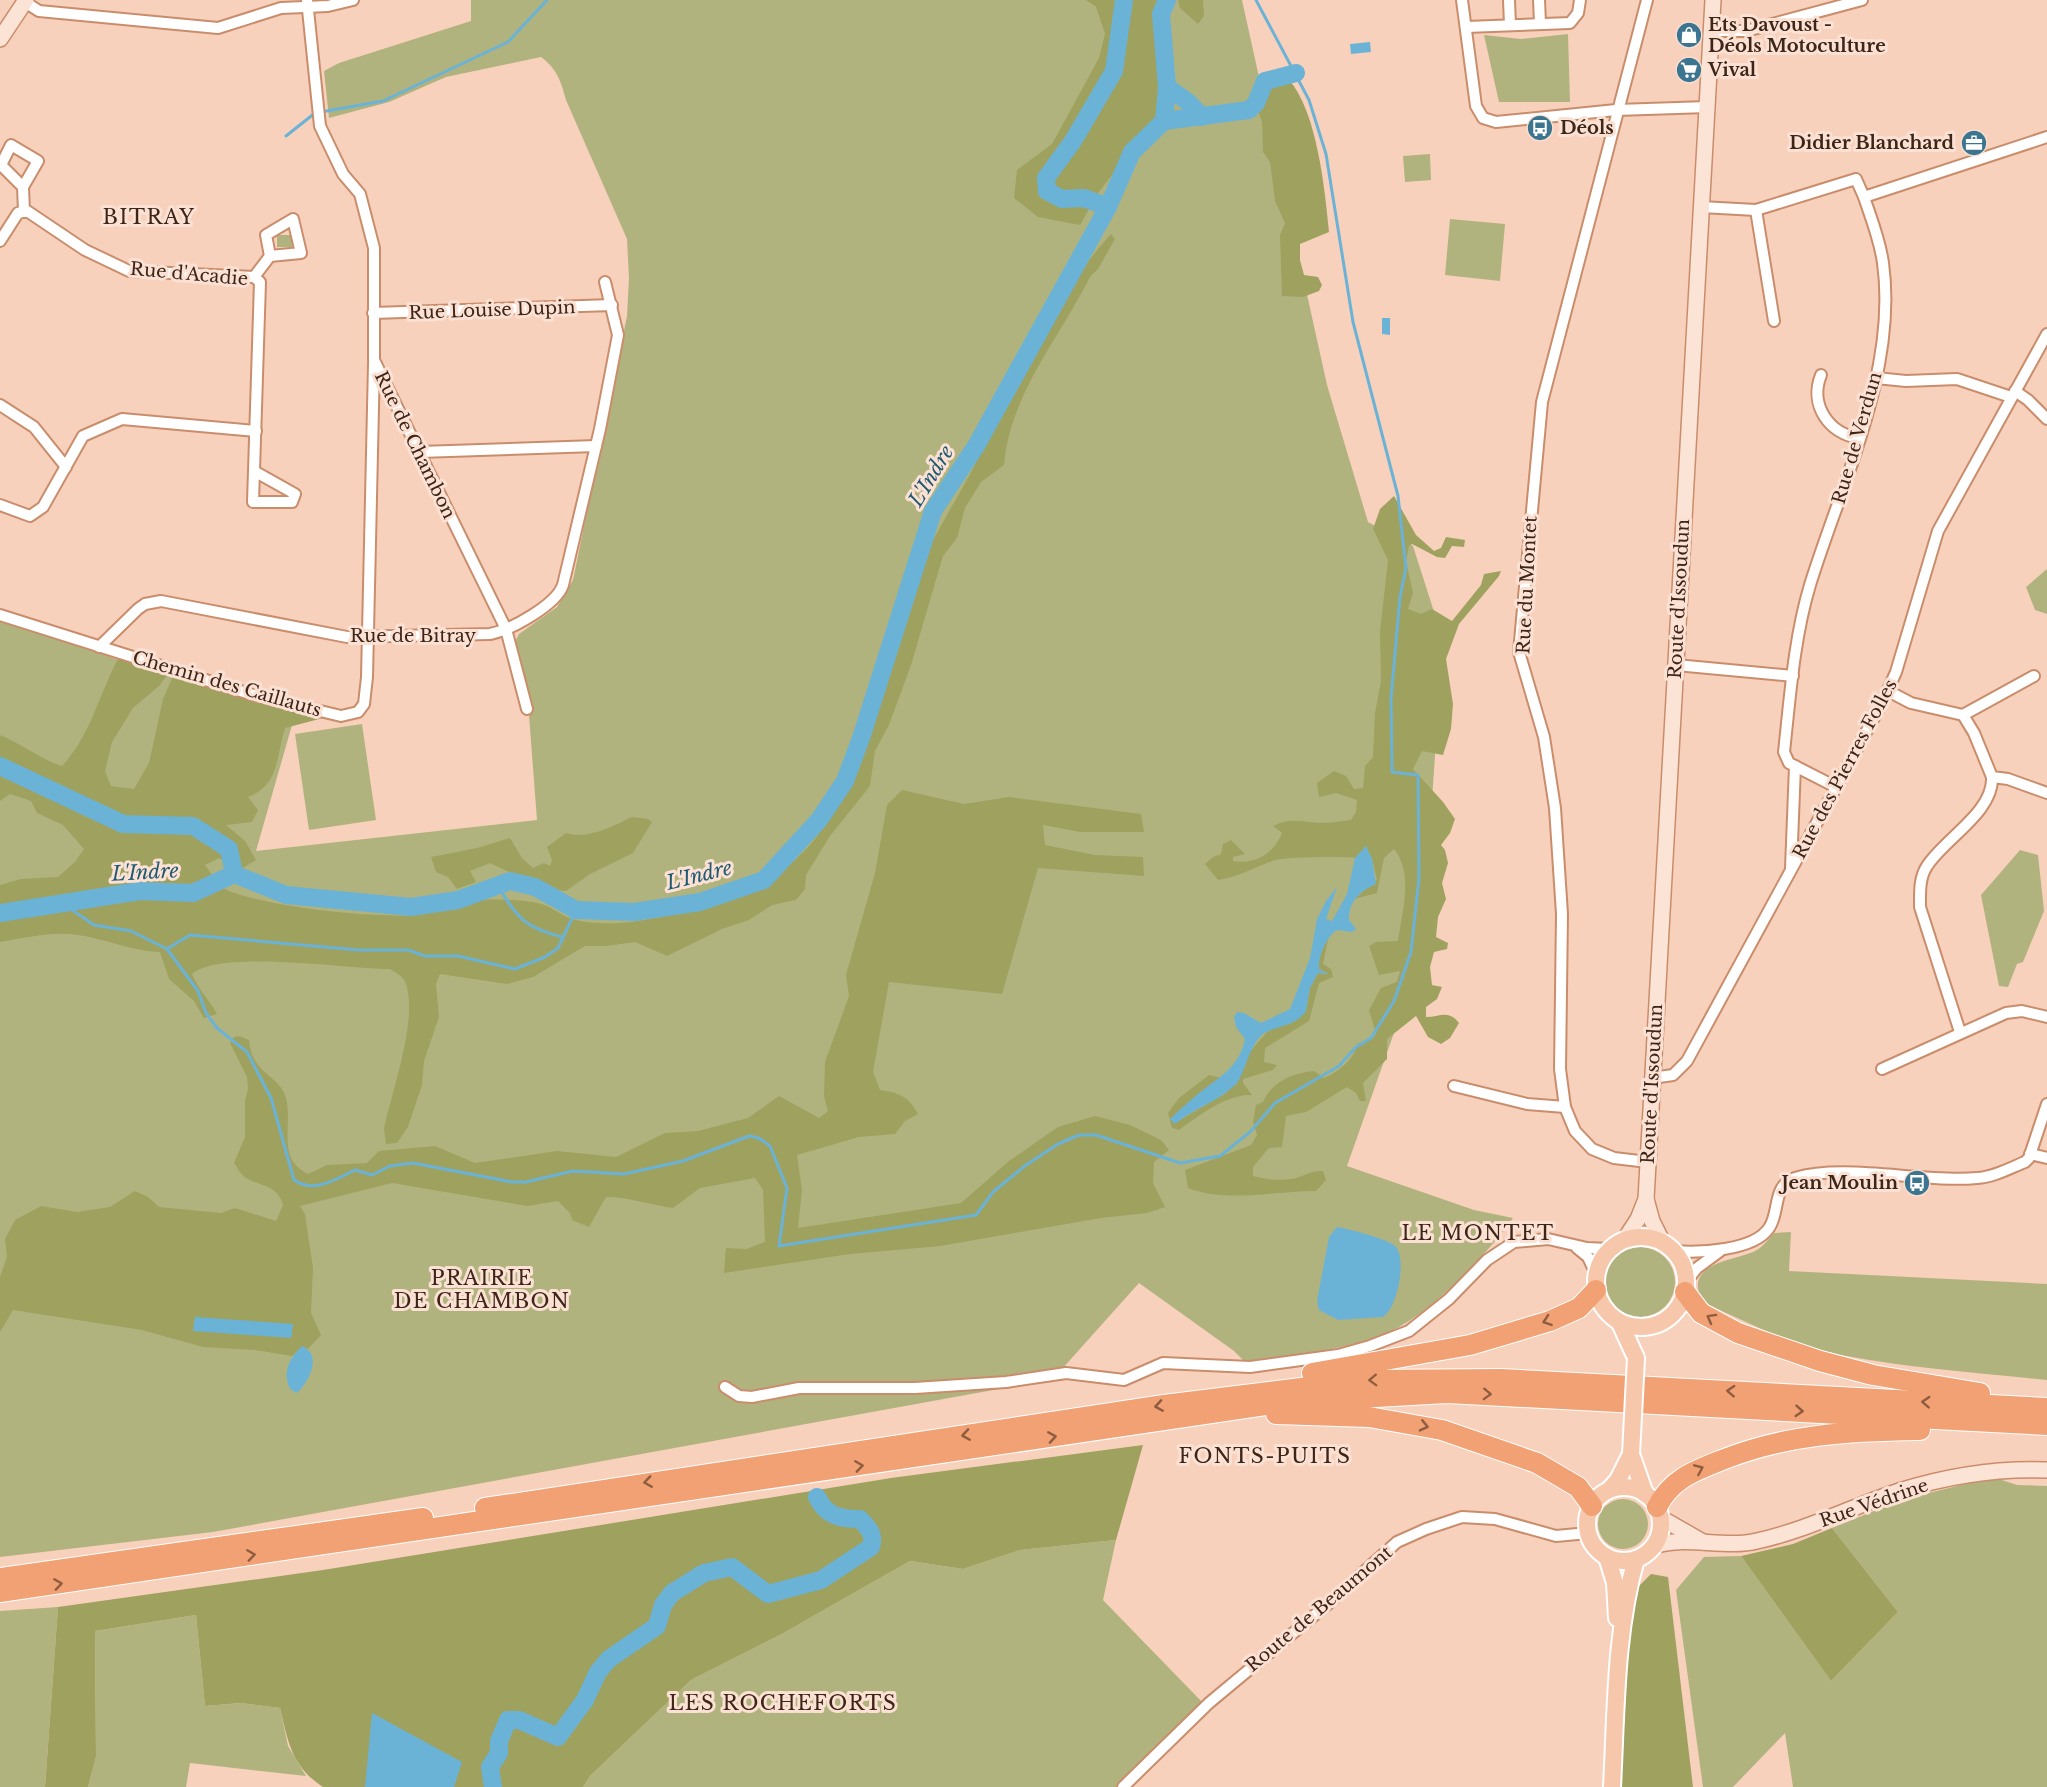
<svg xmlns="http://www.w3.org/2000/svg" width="2047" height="1787" viewBox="0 0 2047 1787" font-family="'Libre Baskerville',serif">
<rect width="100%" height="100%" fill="#f8d1bc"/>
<g fill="#b1b37e">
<path d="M471,0H1085L1096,7L1109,0H1242L1327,385L1368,522L1413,546L1443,640L1427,872L1407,996L1347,1166L1474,1210L1513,1218C1487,1255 1427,1318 1384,1334C1340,1351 1291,1356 1244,1361L1234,1351L1139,1283L1053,1379L213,1532L0,1557V620L161,674L296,711L256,851L537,820L528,702L514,644L519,634L557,607L573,580L627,316L629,278L627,239L566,100C561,81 557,69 541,57L446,77L389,102L329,118L324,71L339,63L471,21Z"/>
<path d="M1568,34L1570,102H1499L1484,35L1521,39Z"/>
<path d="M1430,154L1431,180L1405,182L1403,156Z"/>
<path d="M1450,219L1505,224L1500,281L1445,275Z"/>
<rect x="277" y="235" width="15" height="12"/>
<path d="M2047,569V614L2035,610L2026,587Z"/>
<path d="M362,724L376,820L309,830L295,734Z"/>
<path d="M2020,850L2038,855L2044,911L2023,962L2017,964L2008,987L1999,986L1981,895Z"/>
<path d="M1791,1232L1789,1271L2047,1284V1380C1979,1373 1909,1368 1841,1355C1793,1345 1747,1323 1703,1302C1682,1264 1731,1261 1753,1252C1761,1249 1768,1240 1774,1233Z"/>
<circle cx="1640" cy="1282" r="35"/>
<path d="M1993,1477L2017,1485L2047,1486V1787H1793L1785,1733L1733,1787H1703L1676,1590L1704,1557L1741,1556L1831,1681L1898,1612L1832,1528L1901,1500Z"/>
<circle cx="1623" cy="1524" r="25"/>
<path d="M1116,1540L1103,1600L1203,1703L1122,1787H583L590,1776L691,1680L780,1635L910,1561L963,1569L1020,1550Z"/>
<path d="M58,1607L45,1787H0V1611Z"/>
<path d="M196,1615L205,1706L241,1703L280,1708L288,1746L306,1776L190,1763L186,1787H88L96,1757L95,1631Z"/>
</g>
<g fill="#9fa15f">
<path d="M1085,0H1159C1148,23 1159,45 1162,69C1164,84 1162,100 1159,115L1098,193L1080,225L1038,217L1014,198L1017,170L1052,144L1099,58L1105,34L1096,7Z"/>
<path d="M1178,0H1203L1204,16L1198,24L1180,8Z"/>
<path d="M1289,80C1317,111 1325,190 1329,232L1300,244V260L1304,275L1318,277L1322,285L1319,291L1303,297L1282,296L1280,235L1285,223L1275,201L1270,162L1263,152L1262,122L1257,108L1268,85Z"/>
<path d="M1111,234L1115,239L1098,269L1090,277C1059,339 1010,394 1004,465L981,482L965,508L957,538L943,556L911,665L889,725L875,751L870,786L830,836L806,875L805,889L796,900L772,905L749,920L722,929L667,956L635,942L607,946H585L533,977L507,984L440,974L436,984L439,1017L424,1061L422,1085L408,1127L397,1143L386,1144L384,1129C391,1094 421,1012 404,980C401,975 394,972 390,969C347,969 220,949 192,974C197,988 209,999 217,1014L204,1018L194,1001L169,979L160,952C131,951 106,939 78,935C53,931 24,938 0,942V885L21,879L58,877L75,862L84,849L63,825L37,813L31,801L10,794L0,801V735C22,744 40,759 62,766C91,735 99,694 119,657L168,674L159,686L133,708L112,742L105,771L111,786L134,789L149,763L163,699L174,674L327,717L285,728C276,756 280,785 248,797L258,810L252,822L226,825L245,841L256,860L241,869L219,858L205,865C211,873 218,886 227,890C265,907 383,920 425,914C441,911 455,904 471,901C487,898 536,899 549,907C563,915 568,919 586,922C633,928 685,912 730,897C865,853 867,700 911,588C926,549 949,512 969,476C980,456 987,435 997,415C1028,352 1064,286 1111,234Z"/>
<path d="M1394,496L1416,535L1434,551L1441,548L1446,537L1465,540L1464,547L1452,546L1445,558L1437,557L1412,544L1409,546L1406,561L1413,593L1408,609L1421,614L1432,609L1452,621L1481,585L1484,574L1501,571L1499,576L1459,624L1446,659L1453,704L1451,729L1443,755L1422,751L1413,769L1443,802L1455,819L1450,833L1441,845L1445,850L1448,863L1442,883L1446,899L1438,917L1436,937L1448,943L1447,949L1434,952L1430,967L1432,985L1442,987L1437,999L1426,1007V1017C1440,1017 1448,1009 1459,1023L1450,1038L1441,1044L1428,1037L1416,1016L1387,1039V1059L1363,1083L1366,1101H1360L1356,1093L1347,1087L1306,1112L1286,1116L1282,1147L1269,1148L1253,1167V1176C1266,1179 1278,1181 1291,1179C1304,1177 1310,1170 1323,1171L1326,1180L1316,1191C1276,1191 1226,1203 1188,1188L1185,1170L1251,1145L1257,1135L1253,1122L1256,1105L1263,1102C1272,1081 1293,1073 1314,1071L1324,1078C1338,1072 1354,1060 1357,1044L1373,1038L1376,1034L1369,1010L1381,988L1397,982L1400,971L1379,975L1369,946L1376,942L1398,941C1402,911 1414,874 1394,849L1384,858L1377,893L1354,899L1377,880L1372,859L1366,846L1355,858C1343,856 1286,857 1275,860C1255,867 1239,877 1218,880L1205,864L1213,857L1221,854L1223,844L1231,840L1245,854L1233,857V861C1256,865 1273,854 1282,833L1273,826C1290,817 1303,822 1321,823C1331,823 1341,821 1351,820L1356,812L1357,800L1336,793L1319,797L1317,783L1334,771L1346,776L1354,789L1363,788L1365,766L1373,757L1375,713L1381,681L1380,631L1388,560L1373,529L1380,509Z"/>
<path d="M902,790L964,804L1009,797L1141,814L1144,832H1080L1043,825L1045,845L1095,855L1143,857L1144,876L1038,868L1002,994L889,982L873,1072L880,1090C900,1093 908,1096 918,1114L905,1121L895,1134L859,1137L797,1155L802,1190L798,1228L961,1203L1009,1161L1058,1127L1095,1116L1130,1125L1161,1140L1169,1150L1154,1162L1153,1183L1165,1207L1147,1213L1101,1218L940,1246L850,1254L724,1273L726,1248L746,1249L765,1242L763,1190L755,1178L700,1188L673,1208C651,1205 629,1197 606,1197L589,1227L572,1220L570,1213L558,1201L527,1206L392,1183L300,1206L305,1214L313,1268L311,1313L321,1335L308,1349L302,1347L292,1356L255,1350L203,1347L142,1330L13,1310L0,1332V1277L7,1257L5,1239L15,1220L41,1206L77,1212L110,1207L135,1191L148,1197L159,1207L221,1213L235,1208L276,1221L283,1205C278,1185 260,1186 246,1178C241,1175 237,1167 234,1163L245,1137V1101L248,1089L247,1077L230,1043L234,1037L239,1036L249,1040C252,1075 279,1074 286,1098C293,1126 276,1159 308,1174L327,1165L367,1163L379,1151L435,1146L475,1163L557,1151L616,1157L665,1133L698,1131L748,1118L779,1096L819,1118L828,1111L824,1096L825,1062L849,996L846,975L875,873L887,805Z"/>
<path d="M632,817L648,819L652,822L633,853L590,874L566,891L545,889L490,863L470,871L476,882L457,889L448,877L436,872L431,857L477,848L510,838L522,858L533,868L544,863L550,866L552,860L547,847L566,833C588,840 613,826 632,817Z"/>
<path d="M1329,935L1323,964L1331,969L1333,977L1319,983L1309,1021L1265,1048L1264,1062L1277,1065L1273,1070L1243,1079V1083L1252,1095C1226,1094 1200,1115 1179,1130L1172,1128L1168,1113L1179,1098L1209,1075L1222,1078L1200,1093L1170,1119L1175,1123L1226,1093L1245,1066L1247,1055L1267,1032L1306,1011L1310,988L1318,973L1328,974L1319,969L1318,959Z"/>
<path d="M1143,1445L1116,1540L1020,1550L963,1569L910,1561L780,1635L691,1680L590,1776L583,1787H323C292,1767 288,1742 280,1708L241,1703L205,1706L196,1615L95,1631L96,1757L88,1787H45L58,1607L323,1570L891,1478Z"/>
<path d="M1832,1528L1898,1612L1831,1681L1741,1556L1793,1544Z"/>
<path d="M1651,1574L1668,1577L1693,1787H1621L1628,1651L1634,1591Z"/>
</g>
<g fill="#6bb3d6">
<path d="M1370,42L1371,52L1351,54L1350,44Z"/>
<path d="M1382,318H1390V335L1382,334Z"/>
<path d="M1366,846L1372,859L1376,884C1360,891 1349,901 1349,920L1356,929L1352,932L1337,930C1326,937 1318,957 1319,969L1329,974L1318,973L1310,988L1306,1011C1297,1025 1279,1026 1266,1032C1250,1041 1245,1073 1237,1083C1220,1101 1194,1108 1175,1124L1170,1119C1179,1111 1188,1102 1198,1094C1219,1077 1239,1068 1245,1039L1236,1027L1234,1017L1237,1012L1244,1013L1261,1023L1290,1009L1310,958L1317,919L1326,901L1337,887L1326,919L1332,921L1347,894L1355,858Z"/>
<path d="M1337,1227C1349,1229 1389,1239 1396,1247C1407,1261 1397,1308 1383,1317L1338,1320L1319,1310L1317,1301L1329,1237Z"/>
<path d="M195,1317L293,1324L291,1338L193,1331Z"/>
<path d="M302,1346C323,1355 309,1382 297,1393L290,1389C282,1372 289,1359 302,1346Z"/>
<path d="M372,1713L462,1762L454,1787H365Z"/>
</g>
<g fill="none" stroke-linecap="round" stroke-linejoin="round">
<g stroke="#6bb3d6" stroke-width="3">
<path d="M321,112L383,101L508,42L547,0"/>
<path d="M286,136L315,113"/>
<path d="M498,886C517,918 525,928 563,937"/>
<path d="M62,903L94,925L131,931L167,949L198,991L206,1013L217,1028L247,1052L271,1098L294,1180C314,1194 336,1179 355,1170L372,1175L390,1166L413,1163L512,1182H526L573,1171L624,1174L683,1161L749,1136L759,1138L770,1146L787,1188L779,1246L976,1215L993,1192L1026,1165L1058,1144L1079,1135H1096L1180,1163L1220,1156L1250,1132L1275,1103L1339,1066L1356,1047L1371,1038L1394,1001L1411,952L1419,878L1418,775L1392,772L1391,698L1400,597L1406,568L1398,496L1353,322L1326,154L1309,100L1256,0"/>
<path d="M167,949L190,935L359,950H408L425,956H458L515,969L545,957L558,948L576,910"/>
</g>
<g stroke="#6bb3d6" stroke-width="18">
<path d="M1167,87L1188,102L1202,117"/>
<path d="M1164,121L1249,110L1256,103L1265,81L1296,73"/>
<path d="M1108,207L1084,198L1062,199L1047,191L1046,178L1073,141L1114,71L1124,0"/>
<path d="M0,766L123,824L193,826L229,849L234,874"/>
<path d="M0,913L140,891L193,893L234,874L286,895L411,907L458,900L510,881L535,887L576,910L634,912L700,902L764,880L819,820L845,781L861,738L933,511L976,446L1108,207L1132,152L1164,121L1167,87L1161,14L1167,0"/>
<path d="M493,1787L490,1767L499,1753V1741L508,1720H519L558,1737L585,1700L598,1672L609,1659L657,1626L663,1605L672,1593L704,1573L732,1567L768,1594L821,1580L871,1547C875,1534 869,1529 860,1519C840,1519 826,1516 817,1497"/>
</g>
<g stroke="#c98d6c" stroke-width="14">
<g id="street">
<path d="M307,0L320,126L343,174L360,194L374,248V360L506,629L527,709"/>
<path d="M1462,0L1476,106L1483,118L1496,122L1616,110L1708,107"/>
<path d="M1509,0L1510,25"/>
<path d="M1539,0L1540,23"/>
<path d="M1647,0L1542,402L1519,652L1544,737L1555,808L1562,914L1560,1069L1565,1107L1575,1131L1592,1149L1614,1158L1648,1162"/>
<path d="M25,2L39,11L218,28L281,8L328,6L353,0"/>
<path d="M1466,27L1570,23L1578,13L1580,0"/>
<path d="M1711,31H1746L1862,0"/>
<path d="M23,187L38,161L11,145L1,165L23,187L24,212"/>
<path d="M1701,207L1756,210L1856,179L1864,197L2047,137"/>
<path d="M1756,210L1774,321"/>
<path d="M0,241L18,213L27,211L85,250L129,271L254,277L260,282L253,502H292L295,494L254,471"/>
<path d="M254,277L270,256L301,253L293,219L266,235L270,256"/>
<path d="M373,313L612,305"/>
<path d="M1821,375C1809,405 1829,434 1859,438"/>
<path d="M1876,378L1906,381L1957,379L2011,397"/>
<path d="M2015,391L2028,400L2047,419"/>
<path d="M0,405L34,427L66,467"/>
<path d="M420,452L596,446"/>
<path d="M0,505L30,516L43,507L83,436L122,419L256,431"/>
<path d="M0,615L250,694L341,716L358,712L364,704L367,677L374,363"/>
<path d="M99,647L138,609L145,604L161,601L347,637L490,634C511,630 556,605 563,585L600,429L618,335L605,282"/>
<path d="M1676,665L1793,676"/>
<path d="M1888,691L1911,703L1963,715L1974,733L1992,777L2008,779L2047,793"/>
<path d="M1963,715L2034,676"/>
<path d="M1836,787L1789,763L1784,752C1790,697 1794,638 1810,585C1841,485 1898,370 1883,263C1880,240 1871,218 1864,197"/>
<path d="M1791,868L1795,766"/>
<path d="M1960,1032L1920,907C1920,893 1919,878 1927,866C1944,839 1994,812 1992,777"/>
<path d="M1882,1069L2006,1013L2022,1011L2047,1017"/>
<path d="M1652,1078L1673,1075L1687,1061L1882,703L1896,672L1938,531L2047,334"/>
<path d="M1454,1086L1527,1104L1565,1107"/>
<path d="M2030,1154L2047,1158"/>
<path d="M1577,1248L1588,1257L1596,1274"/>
<path d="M1674,1251C1698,1253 1754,1251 1769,1228C1780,1213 1772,1185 1795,1178C1845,1163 1923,1183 1977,1178C1994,1177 2010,1168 2025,1162L2029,1158L2047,1104"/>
<path d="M1686,1282L1697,1268L1720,1251"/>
<path d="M725,1387L739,1396L752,1397L799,1388H915L1006,1382L1066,1373L1124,1380L1163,1363L1250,1367L1338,1355L1370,1346L1409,1331L1449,1299L1487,1260L1514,1242L1548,1239L1587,1248L1609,1249"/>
<path d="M1123,1787L1209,1703L1328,1604L1397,1542L1426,1529L1462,1517L1495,1519L1556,1536L1588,1533"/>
</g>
</g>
<g stroke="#c98d6c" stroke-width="18">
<g id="secondary">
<path d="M0,39L26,0"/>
<path d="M1646,1199L1652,1221L1662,1241"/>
<path d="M1625,1239L1638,1219L1646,1199L1713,0"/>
<path d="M1661,1518L1703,1542"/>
<path d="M1654,1546C1682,1535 1725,1549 1757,1541C1807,1530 1851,1507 1899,1491C1947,1476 1996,1468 2047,1470"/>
</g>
</g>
<g stroke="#fff" stroke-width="20">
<g id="primary">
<circle cx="1641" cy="1282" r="45"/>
<path d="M1620,1323L1636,1358"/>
<path d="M1631,1454L1645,1494"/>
<circle cx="1624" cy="1524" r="37"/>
<path d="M1609,1490L1618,1480L1631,1454"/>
<path d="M1607,1557L1615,1583L1617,1618"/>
<path d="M1612,1787C1616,1711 1615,1632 1636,1559"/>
</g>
</g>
<g stroke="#fff" stroke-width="22">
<g id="highway">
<path d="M1685,1292L1701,1313L1738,1333L1820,1361L1873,1375L1980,1393"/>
<path d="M1312,1373L1470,1345L1550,1321L1579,1308L1596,1290"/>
<path d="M1276,1414L1369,1417L1442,1430L1537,1463L1578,1487L1592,1506"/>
<path d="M1657,1507C1671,1479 1694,1471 1722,1460C1787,1434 1851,1431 1920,1430"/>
<path d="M485,1508L1164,1405L1364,1380L1501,1379L2047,1408"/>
<path d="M0,1578L423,1518"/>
<path d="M0,1592L1287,1402L1447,1393L2047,1425"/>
</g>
</g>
<use href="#street" stroke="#fff" stroke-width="10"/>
<use href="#secondary" stroke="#fbe3d5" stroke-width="15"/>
<use href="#primary" stroke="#f7c7ab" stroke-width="16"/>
<use href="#highway" stroke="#f1a173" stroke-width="20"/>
<g stroke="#fff" stroke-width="20" stroke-linecap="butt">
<path id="primary-bridge" d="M1631,1454L1636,1358"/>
</g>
<use href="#primary-bridge" stroke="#f7c7ab" stroke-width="16"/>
</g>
<defs><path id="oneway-chevron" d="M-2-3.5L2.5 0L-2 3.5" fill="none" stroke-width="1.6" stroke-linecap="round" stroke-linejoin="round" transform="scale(1.5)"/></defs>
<g stroke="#8e5d40">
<use href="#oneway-chevron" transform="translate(1711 1318) rotate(-151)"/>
<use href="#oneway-chevron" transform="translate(1547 1321) rotate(161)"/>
<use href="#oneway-chevron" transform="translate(1373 1380) rotate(178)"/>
<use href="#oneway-chevron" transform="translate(1731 1391) rotate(-177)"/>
<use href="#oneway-chevron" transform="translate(1487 1394) rotate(2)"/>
<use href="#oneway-chevron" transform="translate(1926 1402) rotate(-177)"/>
<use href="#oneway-chevron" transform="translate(1159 1406) rotate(171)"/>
<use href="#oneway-chevron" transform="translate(1799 1411) rotate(4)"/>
<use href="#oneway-chevron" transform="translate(1424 1426) rotate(13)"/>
<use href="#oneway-chevron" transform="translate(966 1435) rotate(171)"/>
<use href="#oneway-chevron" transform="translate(1052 1437) rotate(-9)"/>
<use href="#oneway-chevron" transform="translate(859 1466) rotate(-8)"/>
<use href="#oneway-chevron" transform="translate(1699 1469) rotate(-23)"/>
<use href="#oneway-chevron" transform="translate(648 1482) rotate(172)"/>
<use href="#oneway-chevron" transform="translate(251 1555) rotate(-8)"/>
<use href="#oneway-chevron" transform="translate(58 1584) rotate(-8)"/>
</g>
<defs>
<g id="shop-disc" transform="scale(1.35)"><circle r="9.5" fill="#3c758f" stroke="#fbe1d3"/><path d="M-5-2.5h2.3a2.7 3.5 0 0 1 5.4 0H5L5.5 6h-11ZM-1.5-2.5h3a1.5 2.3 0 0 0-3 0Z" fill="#fff"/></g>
<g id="supermarket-disc" transform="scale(1.35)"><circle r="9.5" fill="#3c758f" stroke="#fbe1d3"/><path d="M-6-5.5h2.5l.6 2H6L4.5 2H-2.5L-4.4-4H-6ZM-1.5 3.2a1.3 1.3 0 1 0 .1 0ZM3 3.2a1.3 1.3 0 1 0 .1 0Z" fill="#fff"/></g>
<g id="bus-disc" transform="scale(1.35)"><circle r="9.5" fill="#3c758f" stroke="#fbe1d3"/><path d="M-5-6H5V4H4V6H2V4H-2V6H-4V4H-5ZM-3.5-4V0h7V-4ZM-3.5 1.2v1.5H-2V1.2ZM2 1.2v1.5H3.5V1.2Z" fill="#fff"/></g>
<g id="office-disc" transform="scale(1.35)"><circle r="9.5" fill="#3c758f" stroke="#fbe1d3"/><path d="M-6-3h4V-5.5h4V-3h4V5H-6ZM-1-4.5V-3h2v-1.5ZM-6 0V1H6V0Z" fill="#fff"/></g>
</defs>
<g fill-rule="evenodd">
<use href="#shop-disc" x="1689" y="35"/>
<use href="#supermarket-disc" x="1689" y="70"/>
<use href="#bus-disc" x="1540" y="128"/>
<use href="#office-disc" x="1974" y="143"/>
<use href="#bus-disc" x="1917" y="1183"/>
</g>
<g text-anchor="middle" stroke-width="6" stroke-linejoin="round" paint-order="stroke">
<g font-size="18" font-weight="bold" fill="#3d2517" stroke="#fbe1d3" text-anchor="start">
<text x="1708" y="31">Ets Davoust -<tspan x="1708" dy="21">Déols Motoculture</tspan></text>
<text x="1708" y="76">Vival</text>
<text x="1560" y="134">Déols</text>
<text x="1954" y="149" text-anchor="end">Didier Blanchard</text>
<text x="1898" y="1189" text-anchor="end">Jean Moulin</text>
</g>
<g font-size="18" fill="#3d2517" stroke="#fbe1d3">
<text transform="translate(189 274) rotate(5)" y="6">Rue d'Acadie</text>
<text transform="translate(492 310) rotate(-2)" y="6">Rue Louise Dupin</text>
<text transform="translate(1857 438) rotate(-74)" y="6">Rue de Verdun</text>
<text transform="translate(415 445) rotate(64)" y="6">Rue de Chambon</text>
<text transform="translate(1527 585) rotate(-87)" y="6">Rue du Montet</text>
<text transform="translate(1679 599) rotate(-87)" y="6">Route d'Issoudun</text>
<text x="413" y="642">Rue de Bitray</text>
<text transform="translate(227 684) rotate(16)" y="6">Chemin des Caillauts</text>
<text transform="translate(1845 769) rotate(-62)" y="6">Rue des Pierres Folles</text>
<text transform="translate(1652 1084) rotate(-87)" y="6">Route d'Issoudun</text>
<text transform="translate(1874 1503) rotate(-19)" y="6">Rue Védrine</text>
<text transform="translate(1319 1609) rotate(-40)" y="6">Route de Beaumont</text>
</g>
<g font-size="20" letter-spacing="1.5" fill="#3d2517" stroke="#fbe1d3">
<text x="149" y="224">BITRAY</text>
<text x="1478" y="1240">LE MONTET</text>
<text x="482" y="1285">PRAIRIE<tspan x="482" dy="23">DE CHAMBON</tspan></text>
<text x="1265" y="1463">FONTS-PUITS</text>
<text x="783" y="1710">LES ROCHEFORTS</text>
</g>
<g font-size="20" font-style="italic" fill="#205972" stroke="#fbe1d3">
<text transform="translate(931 476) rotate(-59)" y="7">L'Indre</text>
<text transform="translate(145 872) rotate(-3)" y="7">L'Indre</text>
<text transform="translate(699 875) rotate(-14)" y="7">L'Indre</text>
</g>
</g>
</svg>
